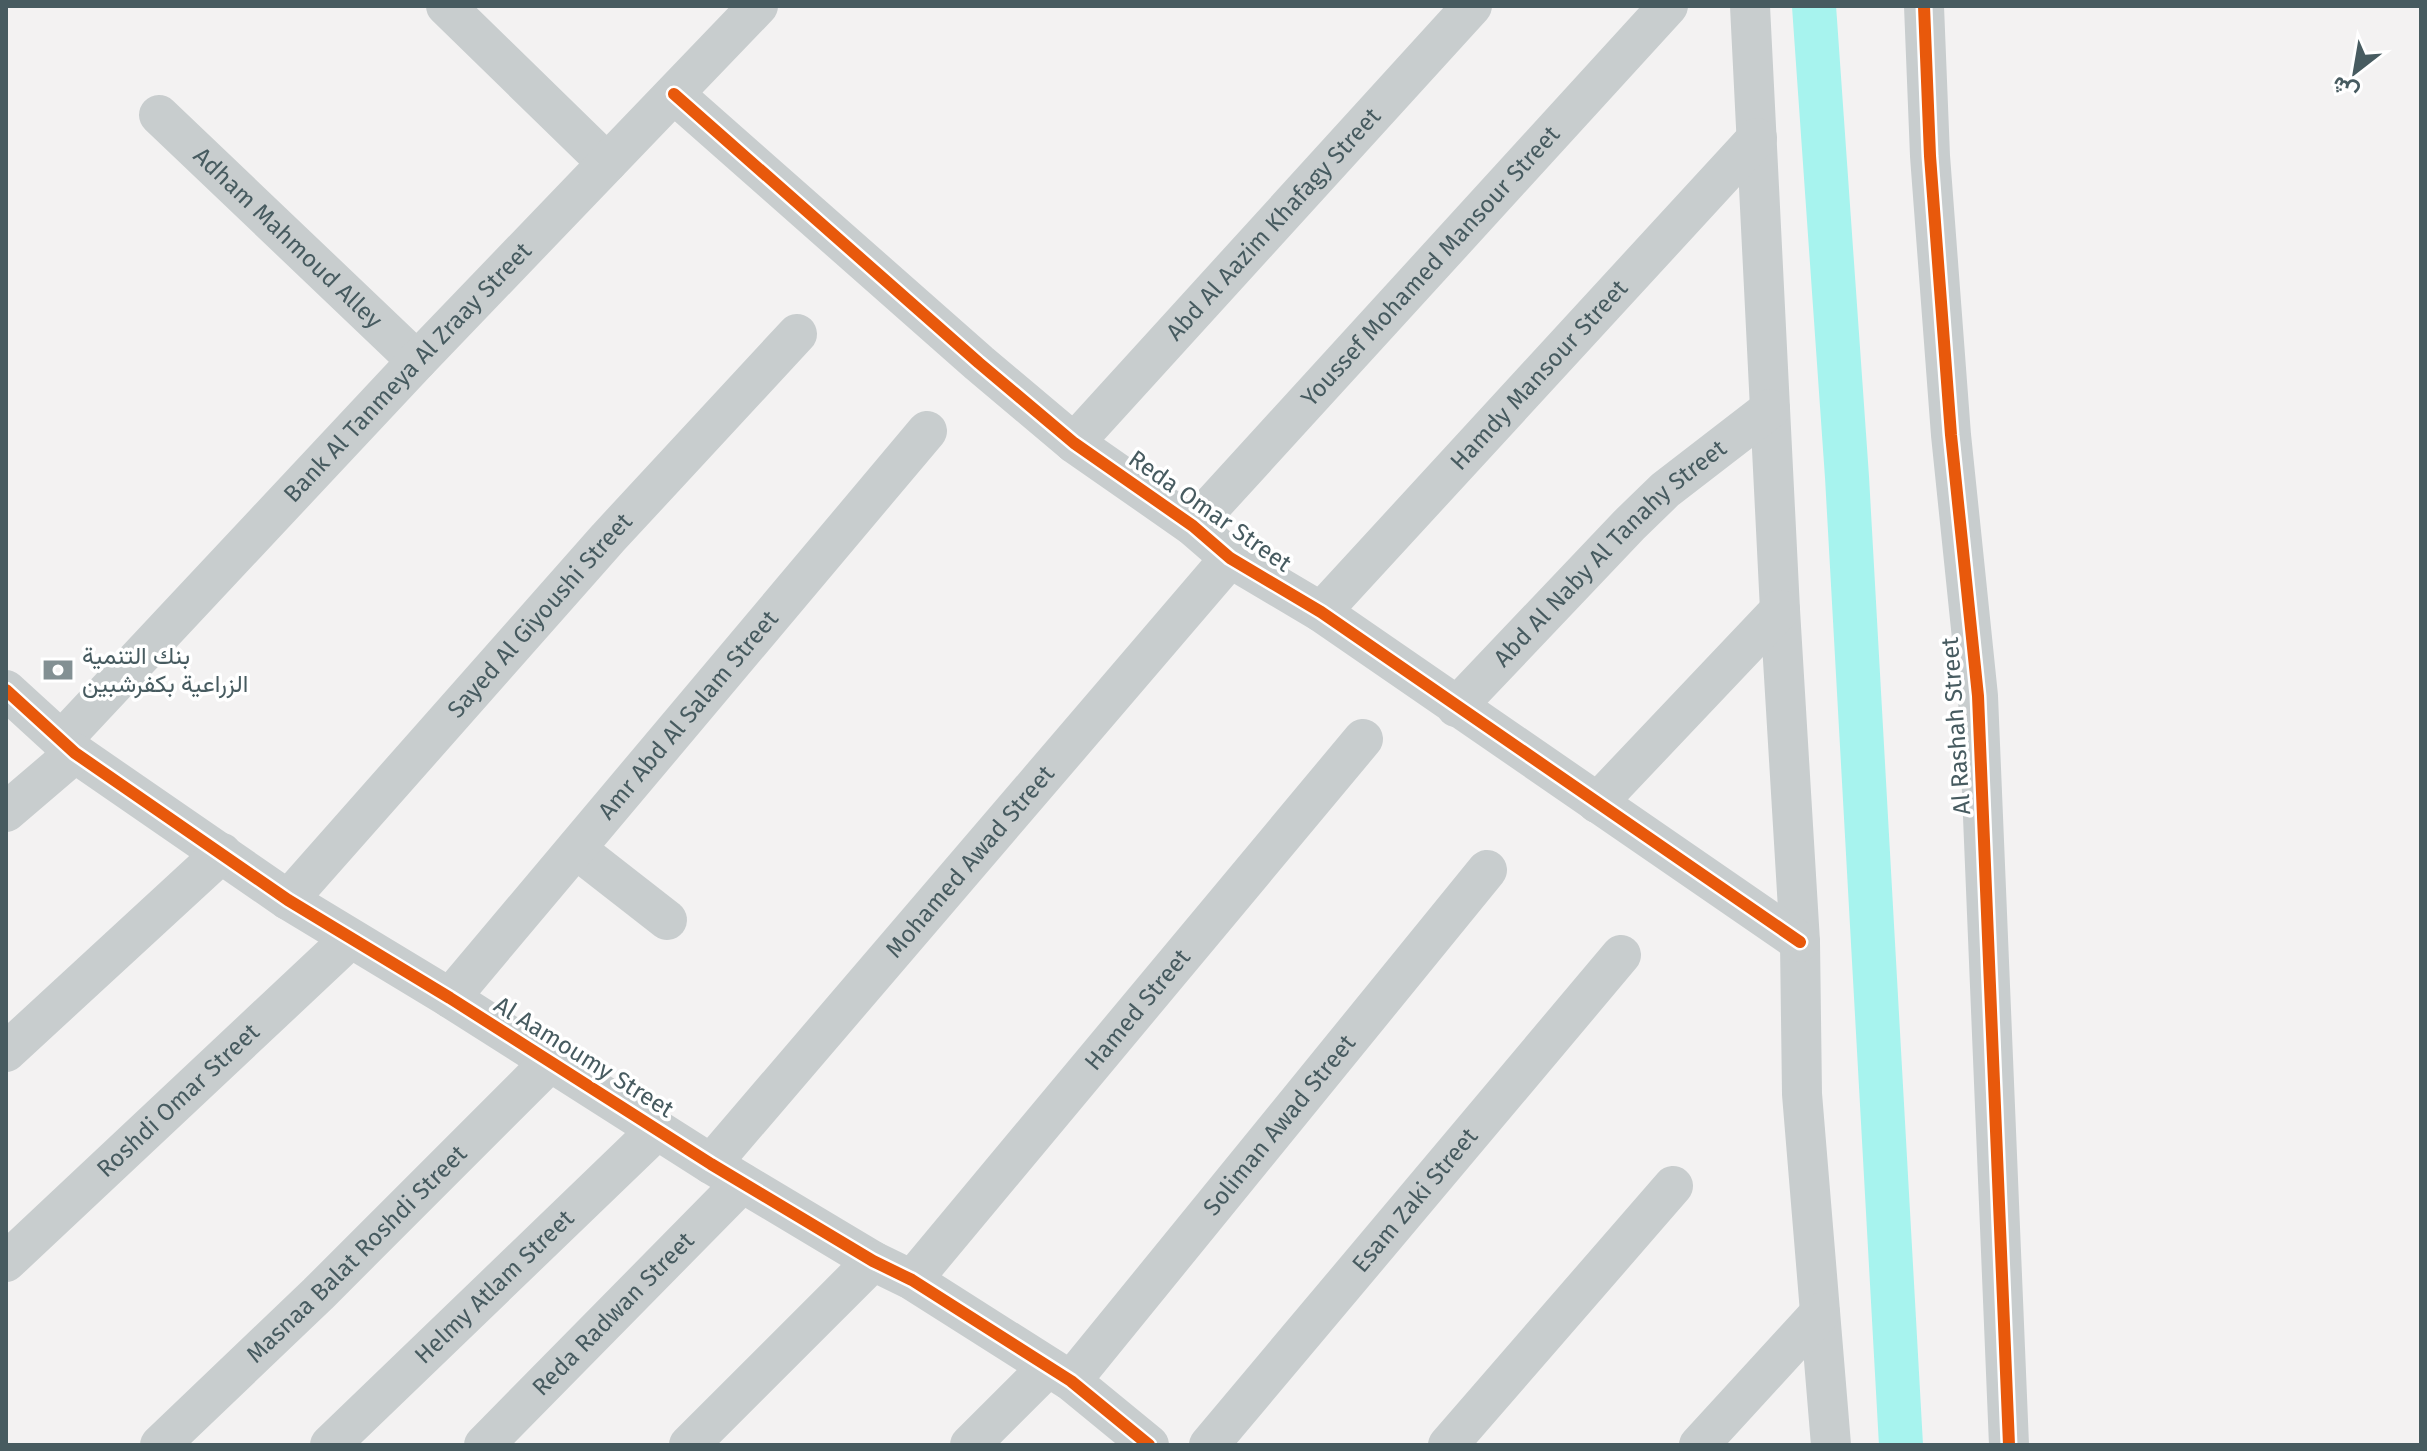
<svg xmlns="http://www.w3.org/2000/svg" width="2427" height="1451" viewBox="0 0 2427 1451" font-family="'Fira Sans',Vazirmatn,sans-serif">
<rect width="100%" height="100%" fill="#f3f2f2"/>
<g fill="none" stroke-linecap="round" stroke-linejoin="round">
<path stroke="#a7f3ee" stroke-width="44" d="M1814,6L1847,477L1901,1445"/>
<g stroke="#c8cdce" stroke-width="40">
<path d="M446,6L607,163"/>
<path d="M1750,6L1780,610L1800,942L1802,1094L1831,1445"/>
<path d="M1924,6L1930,156L1951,435L1978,696L2009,1445"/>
<path d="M674,94L979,363L1074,443L1193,526L1230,558L1321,612L1800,942"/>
<path id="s1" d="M159,115L417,361"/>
<path id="s2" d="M1074,443L1472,6"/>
<path id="s3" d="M1193,526L1668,6"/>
<path id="s4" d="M1321,612L1757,138"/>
<path d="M6,690L75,753L288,900L450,998L711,1164L873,1261L912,1280L1071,1381L1149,1445"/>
<path id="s5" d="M1456,707L1629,525L1665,490L1770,409"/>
<path id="s6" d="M61,741L417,361L758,6"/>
<path d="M1597,803L1780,610"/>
<path d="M6,812L75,753"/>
<path d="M576,849L667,920"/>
<path id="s7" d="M288,900L608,538L797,334"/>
<path id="s8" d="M450,998L927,431"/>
<path d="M6,1052L222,853"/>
<path id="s9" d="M711,1164L1230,558"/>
<path id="s10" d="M6,1262L350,939"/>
<path id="s11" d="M912,1280L1363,739"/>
<path id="s12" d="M1071,1381L1487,870"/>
<path id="s13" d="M160,1445L318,1294L550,1062"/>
<path id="s14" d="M330,1445L657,1130"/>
<path id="s15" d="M484,1445L742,1183"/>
<path d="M689,1445L873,1261"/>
<path d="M970,1445L1048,1367"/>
<path id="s16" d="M1209,1445L1621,955"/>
<path d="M1448,1445L1673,1186"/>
<path d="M1699,1445L1820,1313"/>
</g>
<g stroke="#fff" stroke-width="17">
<g id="cycleway">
<path d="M1924,6L1930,156L1951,435L1978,696L2009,1445"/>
<path d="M674,94L979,363L1074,443L1193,526L1230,558L1321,612L1800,942"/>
<path d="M6,690L75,753L288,900L450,998L711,1164L873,1261L912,1280L1071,1381L1149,1445"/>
</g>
</g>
<use href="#cycleway" stroke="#e8590c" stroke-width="12"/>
</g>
<defs>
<g id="bank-bare" transform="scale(2.4)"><path d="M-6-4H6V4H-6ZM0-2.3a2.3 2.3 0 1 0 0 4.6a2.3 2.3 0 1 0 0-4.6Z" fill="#839093" stroke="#fff" stroke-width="2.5" paint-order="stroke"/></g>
</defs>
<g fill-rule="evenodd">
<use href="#bank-bare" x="58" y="670"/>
</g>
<g text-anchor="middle" stroke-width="7" stroke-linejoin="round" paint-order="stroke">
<g font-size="24" fill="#475b60" stroke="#fff">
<text dy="8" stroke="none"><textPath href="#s2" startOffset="296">Abd Al Aazim Khafagy Street</textPath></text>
<text dy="8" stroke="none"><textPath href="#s1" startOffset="178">Adham Mahmoud Alley</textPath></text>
<text dy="8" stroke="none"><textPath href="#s3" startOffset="352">Youssef Mohamed Mansour Street</textPath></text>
<text dy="8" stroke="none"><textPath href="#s6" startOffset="506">Bank Al Tanmeya Al Zraay Street</textPath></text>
<text dy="8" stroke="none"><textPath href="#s4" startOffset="322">Hamdy Mansour Street</textPath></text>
<text transform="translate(1210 511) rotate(35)" y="8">Reda Omar Street</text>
<text dy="8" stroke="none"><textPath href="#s5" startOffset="218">Abd Al Naby Al Tanahy Street</textPath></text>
<text dy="8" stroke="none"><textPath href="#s7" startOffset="380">Sayed Al Giyoushi Street</textPath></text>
<text dy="8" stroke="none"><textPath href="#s8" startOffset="370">Amr Abd Al Salam Street</textPath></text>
<text transform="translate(1956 726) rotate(-94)" y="8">Al Rashah Street</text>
<text dy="8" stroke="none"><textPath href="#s9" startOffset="398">Mohamed Awad Street</textPath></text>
<text dy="8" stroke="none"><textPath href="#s11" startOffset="352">Hamed Street</textPath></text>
<text transform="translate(584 1057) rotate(32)" y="8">Al Aamoumy Street</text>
<text dy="8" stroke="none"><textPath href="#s10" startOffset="236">Roshdi Omar Street</textPath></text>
<text dy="8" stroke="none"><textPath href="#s12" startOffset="330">Soliman Awad Street</textPath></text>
<text dy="8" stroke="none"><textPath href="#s16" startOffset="320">Esam Zaki Street</textPath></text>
<text dy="8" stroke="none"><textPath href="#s13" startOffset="274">Masnaa Balat Roshdi Street</textPath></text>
<text dy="8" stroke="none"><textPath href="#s14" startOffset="228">Helmy Atlam Street</textPath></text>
<text dy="8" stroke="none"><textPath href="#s15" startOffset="184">Reda Radwan Street</textPath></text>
</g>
<g font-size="24" fill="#475b60" stroke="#fff" text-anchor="start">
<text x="82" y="664">بنك التنمية<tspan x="82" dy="28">الزراعية بكفرشبين</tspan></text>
</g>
</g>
<rect width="2427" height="1451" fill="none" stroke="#475b60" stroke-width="16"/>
<g transform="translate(2355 72) rotate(211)" stroke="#ffffff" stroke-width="6" paint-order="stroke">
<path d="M0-6L14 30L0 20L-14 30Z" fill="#475b60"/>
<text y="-12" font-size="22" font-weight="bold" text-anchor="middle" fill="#475b60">ش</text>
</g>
</svg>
